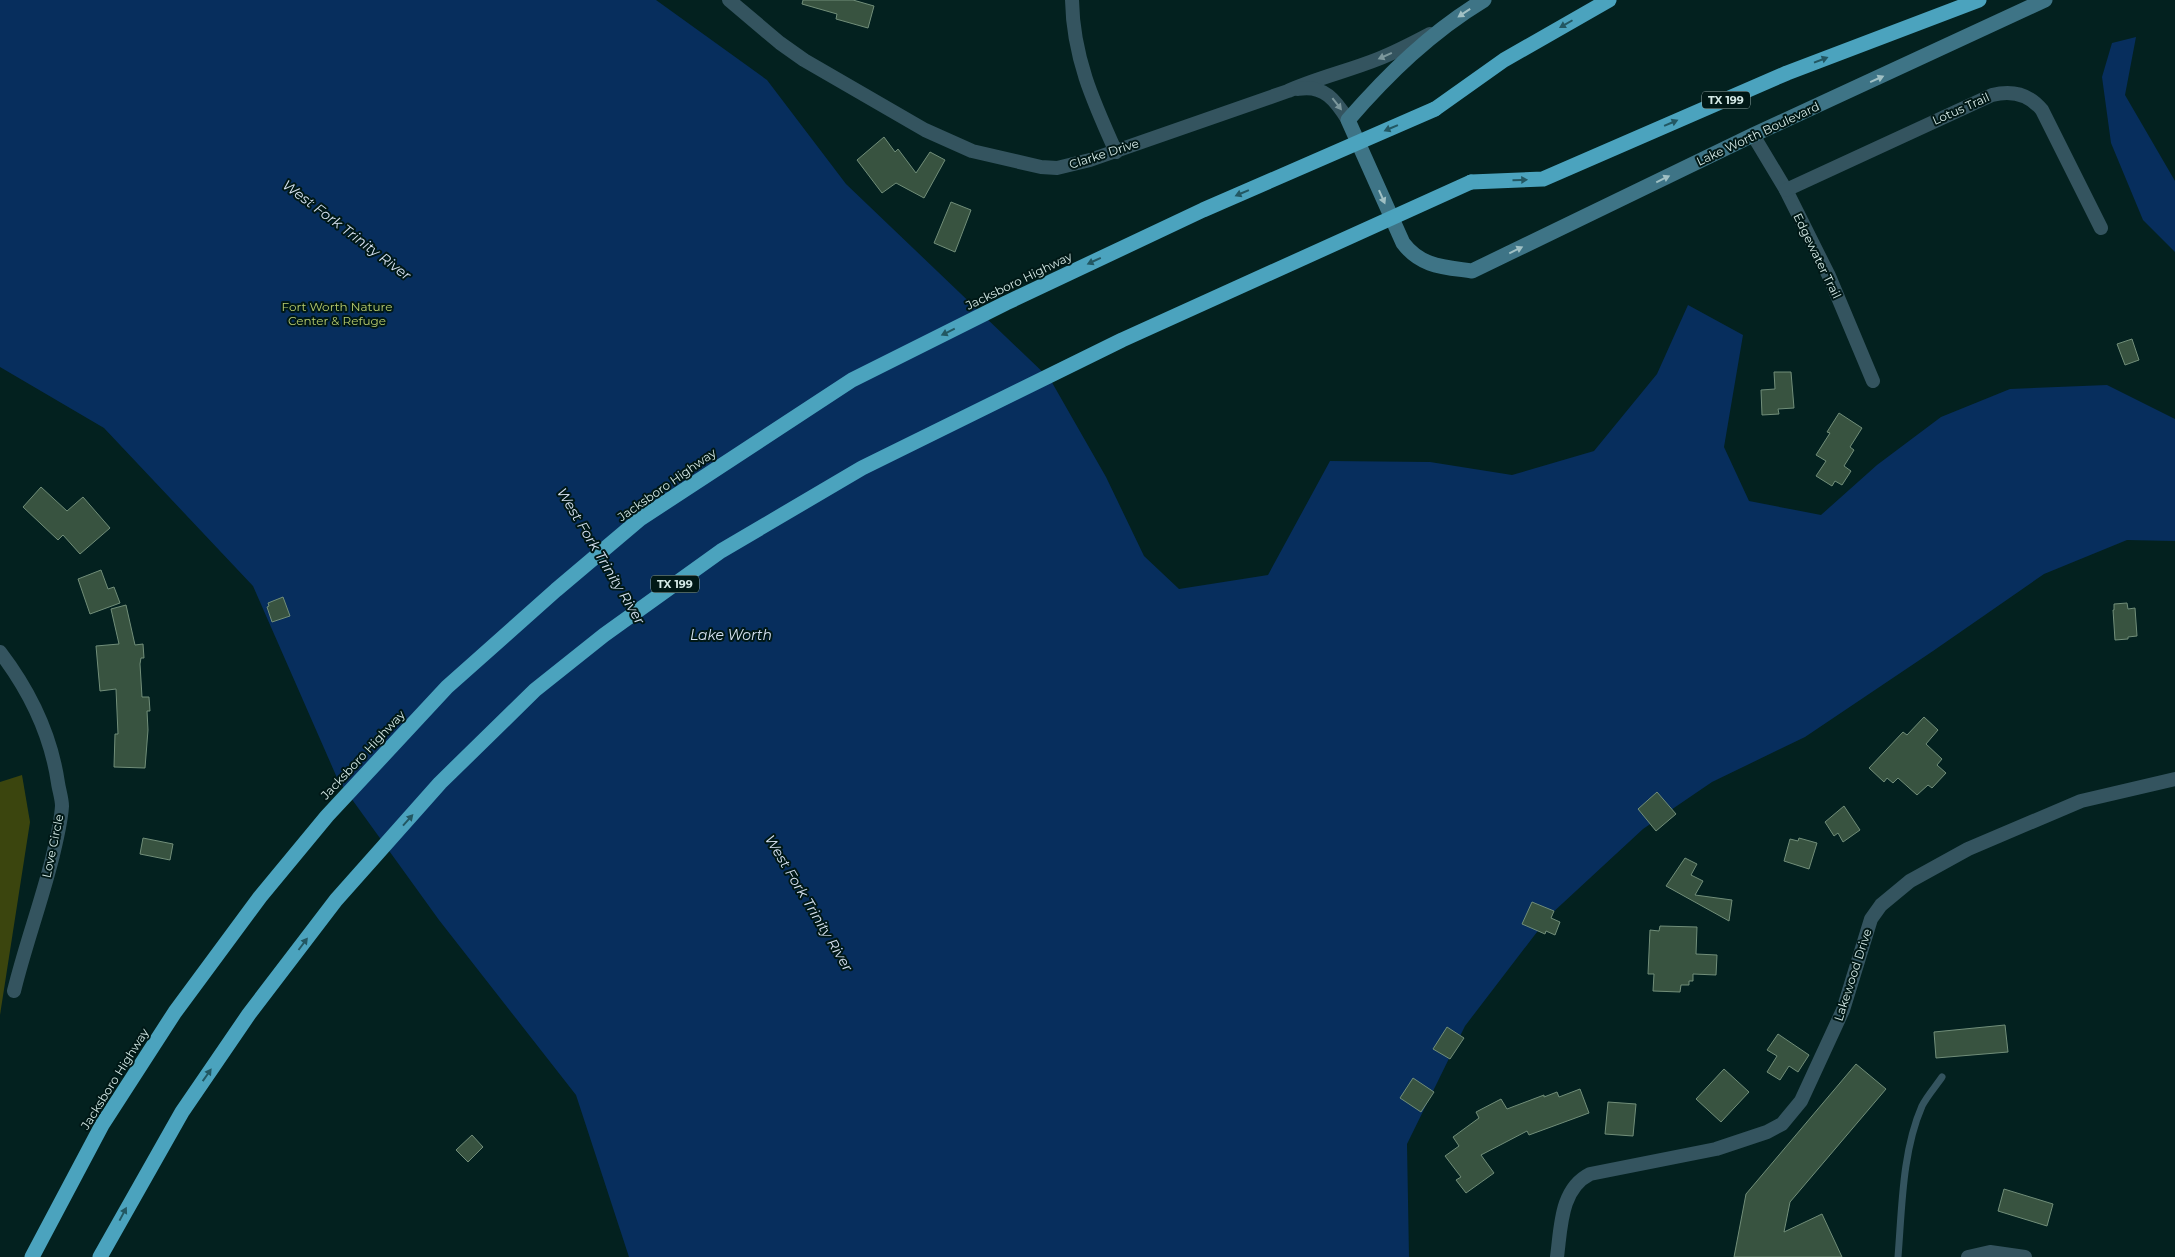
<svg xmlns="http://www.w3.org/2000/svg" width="2175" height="1257" viewBox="0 0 2175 1257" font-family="Montserrat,sans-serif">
<rect width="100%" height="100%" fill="#03211f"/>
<path fill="#3b450e" d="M22,775L30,822L0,1015V782Z"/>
<g fill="#072e5d">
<path d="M0,0H656L767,80L846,184L1050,379L1106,477L1144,556L1179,589L1268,575L1330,461L1430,462L1512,475L1594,451L1657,374L1688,305L1743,335L1724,447L1749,501L1821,515L1877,465L1941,417L2010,389L2107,385L2175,419V541L2127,540L2044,574L1933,651L1805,737L1712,782L1643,829L1550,915L1465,1026L1407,1144L1409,1257H629L576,1095L439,920L338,780L253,586L104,428L0,367Z"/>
<path d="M2136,37L2125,95L2175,181V252L2143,220L2111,143L2102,77L2112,43Z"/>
</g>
<g fill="#385340" stroke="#718e79">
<path d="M803,0H853L874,6L868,28L836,19L837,14L802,4Z"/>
<path d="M884,137L895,152L898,149L916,173L930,152L945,160L924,198L896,183L882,193L857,160Z"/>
<path d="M951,202L971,210L955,252L934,243Z"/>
<path d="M2132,339L2139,360L2125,365L2117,344Z"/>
<path d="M1774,372H1791L1794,408L1778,409L1779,414L1762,415L1761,390L1775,389Z"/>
<path d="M1839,413L1862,428L1850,447L1854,450L1844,466L1851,471L1842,485L1835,481L1832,486L1816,476L1826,461L1816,455L1830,433L1827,432Z"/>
<path d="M41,487L67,511L83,497L110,528L80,554L63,535L58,540L23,507Z"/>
<path d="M101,570L108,589L114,587L120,603L90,614L78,579Z"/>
<path d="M283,597L290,616L272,622L267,607L269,606L268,603Z"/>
<path d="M2127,603L2128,609L2135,608L2137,636L2128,637V639L2115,640L2113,610H2114V604Z"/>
<path d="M126,605L135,645L143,644L144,658H141L140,664L142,697H149L150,711H147L148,730L145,768L114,767L115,734H118L116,689L100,691L96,646L119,644L111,609Z"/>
<path d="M1924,717L1938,730L1926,744L1942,759L1937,765L1946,773L1932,788L1928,785L1917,795L1898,778L1893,783L1887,778L1884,782L1869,768L1903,732L1907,735Z"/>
<path d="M1657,792L1676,814L1656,831L1638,809Z"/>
<path d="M1844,806L1860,830L1843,842L1838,833L1834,836L1825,822Z"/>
<path d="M143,838L173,844L170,860L140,854Z"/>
<path d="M1799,838L1817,843L1809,869L1784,861L1790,839L1798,841Z"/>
<path d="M1685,858L1697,864L1691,875L1703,881L1695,895L1732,900L1729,921L1666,886Z"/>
<path d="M1532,902L1554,911L1551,918L1560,922L1555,935L1546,931L1545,934L1522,924Z"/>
<path d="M1660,926L1697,927L1696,954L1717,955L1716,975L1693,974V981H1689V985H1681L1680,992L1653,991L1654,974H1648L1650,930L1659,931Z"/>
<path d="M2005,1025L2008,1052L1936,1058L1934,1032Z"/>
<path d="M1447,1027L1464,1038L1450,1059L1433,1049Z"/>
<path d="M1778,1034L1809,1055L1798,1072L1789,1066L1780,1080L1767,1072L1777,1056L1767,1050Z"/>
<path d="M1856,1064L1886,1089L1790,1202L1784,1232L1822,1214L1842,1257H1734L1746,1194Z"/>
<path d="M1724,1069L1749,1092L1721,1122L1696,1099Z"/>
<path d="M1413,1078L1434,1092L1421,1112L1400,1098Z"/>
<path d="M1580,1089L1589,1113L1529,1135L1527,1131L1481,1155L1494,1173L1466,1193L1456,1180L1461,1177L1445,1156L1459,1146L1453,1137L1479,1118L1476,1112L1501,1099L1507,1109L1544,1095V1097L1557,1092L1559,1097Z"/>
<path d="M1608,1102L1636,1104L1633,1136L1605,1134Z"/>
<path d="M472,1135L483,1147L468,1162L456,1150Z"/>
<path d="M2004,1189L2053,1204L2047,1226L1998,1211Z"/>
</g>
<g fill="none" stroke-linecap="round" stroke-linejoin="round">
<path stroke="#34545f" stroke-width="7" d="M1898,1257C1902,1208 1902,1152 1922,1106C1927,1096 1936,1086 1942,1077"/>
<g stroke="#34545f" stroke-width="14">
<path d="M729,0L780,43L804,60L925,130L972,151L1041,167L1057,168L1090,160L1288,91C1317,78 1348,71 1378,59C1396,52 1413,43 1430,34"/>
<path d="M1072,0C1073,57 1093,101 1116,152"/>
<path d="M1298,89C1324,84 1336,101 1348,120"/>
<path d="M1753,135L1786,190L1829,276L1873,381"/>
<path d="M1786,190L1992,95C2012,90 2029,94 2042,110L2101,228"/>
<path d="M0,652C29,690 51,735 58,783C59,790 62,799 62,806C61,823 56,842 52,859C41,903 25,946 14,991"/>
<path d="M1557,1257C1561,1228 1560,1189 1590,1174L1716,1149L1767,1132L1782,1124L1801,1101L1843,1010L1871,919L1881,905L1910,881L1968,849L2081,801L2175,779"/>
<path d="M1968,1257L1990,1252L2025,1257"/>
</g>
<path stroke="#3e7486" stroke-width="15" d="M1484,0C1431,32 1388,74 1348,120L1403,243C1421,267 1444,267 1472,271L1753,135L2045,0"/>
<g stroke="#4ba3be" stroke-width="15">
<path d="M1435,109L1504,60L1609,0"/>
<path d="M1471,182L1543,179L1787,73L1979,0"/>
</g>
<g stroke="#4ba3be" stroke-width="15">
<path d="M32,1257L102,1125L175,1012L260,897L327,816L447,687L556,590L640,519L852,380L1006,303L1203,210L1435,109"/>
<path d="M100,1257L182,1112L249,1014L336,900L440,783L535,690L604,635L721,551L862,468L1122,340L1471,182"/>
</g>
</g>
<defs><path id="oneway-solid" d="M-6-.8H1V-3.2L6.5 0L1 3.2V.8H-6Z" transform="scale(1.25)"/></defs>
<g fill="#a0c0c4">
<use href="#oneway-solid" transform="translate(1464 13) rotate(146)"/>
<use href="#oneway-solid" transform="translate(1877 79) rotate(-24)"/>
<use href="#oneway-solid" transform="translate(1663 179) rotate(-26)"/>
<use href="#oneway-solid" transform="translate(1382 197) rotate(66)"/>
<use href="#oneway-solid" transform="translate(1516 250) rotate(-26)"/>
</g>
<g fill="#225762">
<use href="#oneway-solid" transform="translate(1566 24) rotate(150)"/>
<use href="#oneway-solid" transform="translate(1821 60) rotate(-21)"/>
<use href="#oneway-solid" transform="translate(1671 123) rotate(-23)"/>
<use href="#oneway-solid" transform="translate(1391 128) rotate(157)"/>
<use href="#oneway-solid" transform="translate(1520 180) rotate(-2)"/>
<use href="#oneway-solid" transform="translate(1242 193) rotate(157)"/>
<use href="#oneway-solid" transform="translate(1094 261) rotate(155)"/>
<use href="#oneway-solid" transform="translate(948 332) rotate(154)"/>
<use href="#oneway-solid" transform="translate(408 820) rotate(-48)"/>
<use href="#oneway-solid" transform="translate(303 944) rotate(-53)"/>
<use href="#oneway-solid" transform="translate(207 1075) rotate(-55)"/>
<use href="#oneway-solid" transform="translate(123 1214) rotate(-62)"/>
</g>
<g fill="#7c979c">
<use href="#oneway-solid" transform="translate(1385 56) rotate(156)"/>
<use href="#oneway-solid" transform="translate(1337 104) rotate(52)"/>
</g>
<g text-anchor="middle" stroke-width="4" stroke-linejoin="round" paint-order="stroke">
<g fill="#001816" stroke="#94aaa8" stroke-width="1">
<rect x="1702" y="91.5" width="48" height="17" rx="4"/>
<rect x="651" y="575.5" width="48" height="17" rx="4"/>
</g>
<g font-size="11" font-weight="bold" fill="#d4e9e6">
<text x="1726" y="104">TX 199</text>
<text x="675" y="588">TX 199</text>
</g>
<g font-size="12" fill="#d4e9e6" stroke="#001816">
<text transform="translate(1961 109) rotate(-24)" y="4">Lotus Trail</text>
<text transform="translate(1758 134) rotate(-25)" y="4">Lake Worth Boulevard</text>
<text transform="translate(1104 154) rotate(-18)" y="4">Clarke Drive</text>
<text transform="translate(1817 256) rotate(64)" y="4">Edgewater Trail</text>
<text transform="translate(1019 281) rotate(-26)" y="4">Jacksboro Highway</text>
<text transform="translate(667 485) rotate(-35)" y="4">Jacksboro Highway</text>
<text transform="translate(363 755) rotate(-47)" y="4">Jacksboro Highway</text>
<text transform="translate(53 846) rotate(-78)" y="4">Love Circle</text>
<text transform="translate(1853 975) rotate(-72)" y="4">Lakewood Drive</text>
<text transform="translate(115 1079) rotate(-58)" y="4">Jacksboro Highway</text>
</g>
<g font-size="12" fill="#b9cd6e" stroke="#001816">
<text x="337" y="311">Fort Worth Nature<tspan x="337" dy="14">Center &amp; Refuge</tspan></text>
</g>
<g font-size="14" font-style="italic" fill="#d6e2f1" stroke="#001816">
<text transform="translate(347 230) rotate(37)" y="5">West Fork Trinity River</text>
<text transform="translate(601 556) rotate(59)" y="5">West Fork Trinity River</text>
<text x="731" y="640">Lake Worth</text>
<text transform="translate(809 903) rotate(59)" y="5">West Fork Trinity River</text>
</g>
</g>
</svg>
